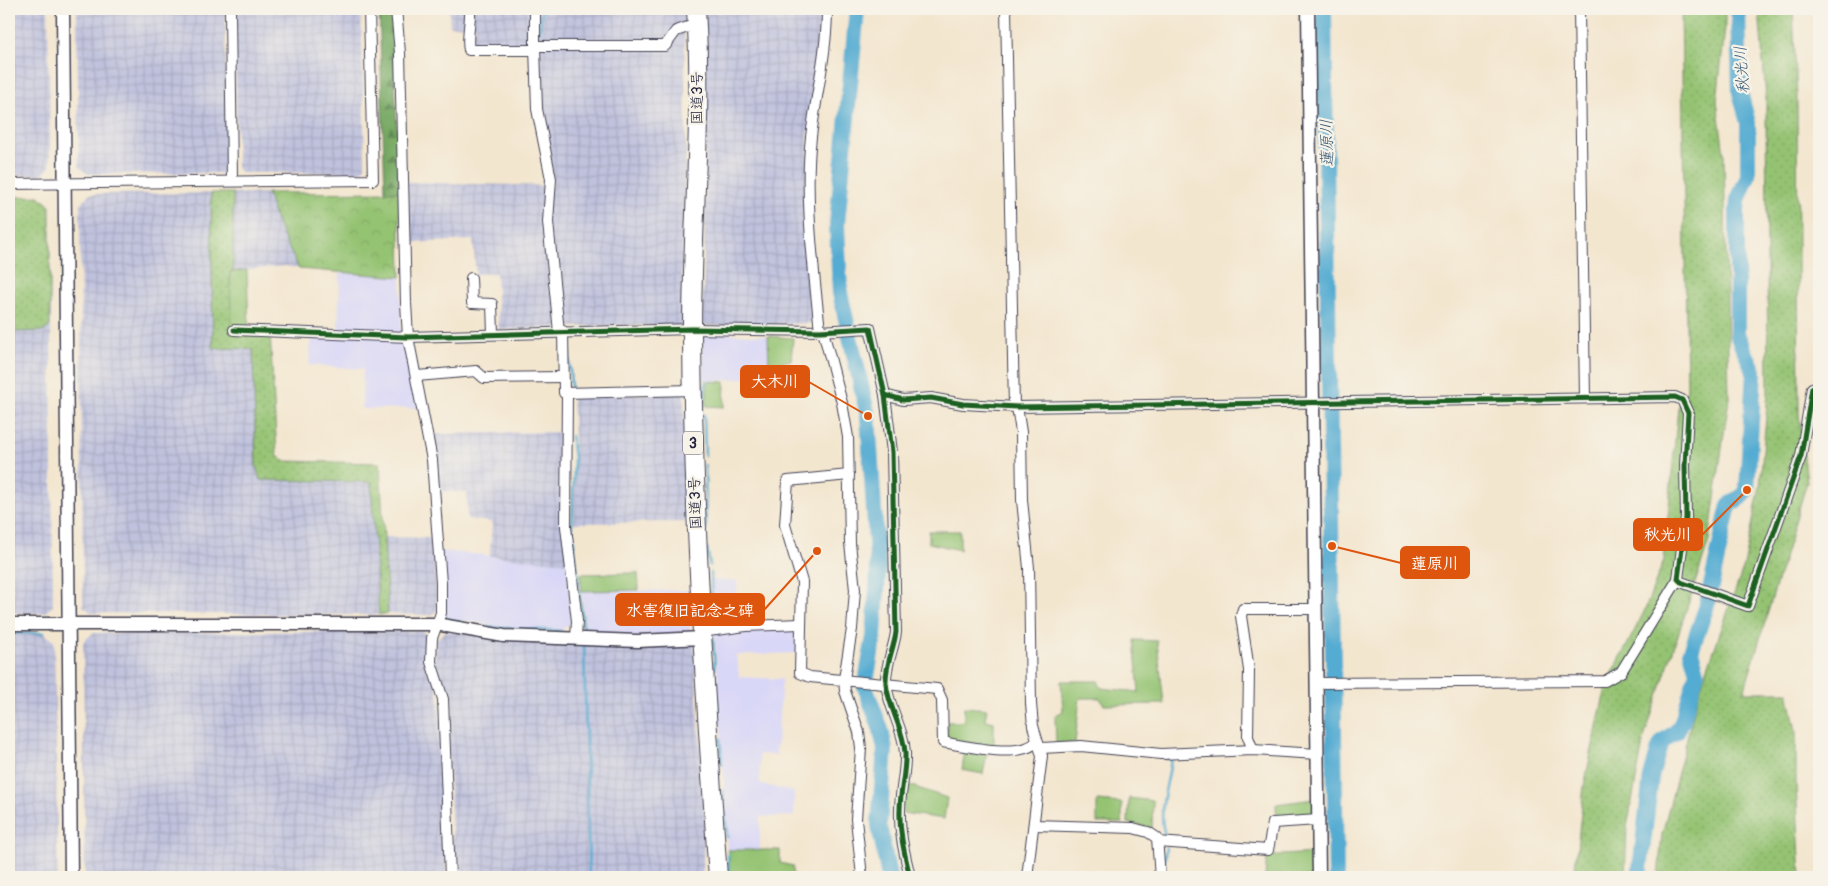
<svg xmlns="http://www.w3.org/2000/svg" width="1828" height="886" viewBox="0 0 1828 886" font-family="Pangolin,'Klee One',sans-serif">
<defs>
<pattern id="industrial-grid" width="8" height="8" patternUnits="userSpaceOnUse" patternTransform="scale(1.25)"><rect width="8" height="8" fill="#c0c2dd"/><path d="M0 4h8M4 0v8" fill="none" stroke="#a5a6bf"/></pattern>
<pattern id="grass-dots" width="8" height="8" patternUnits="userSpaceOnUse" patternTransform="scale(1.25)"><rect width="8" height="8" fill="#94c372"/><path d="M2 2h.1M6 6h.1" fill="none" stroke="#7fa764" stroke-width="1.8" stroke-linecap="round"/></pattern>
<pattern id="forest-firs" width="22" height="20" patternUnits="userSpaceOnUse" patternTransform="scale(1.25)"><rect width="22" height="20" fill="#77a964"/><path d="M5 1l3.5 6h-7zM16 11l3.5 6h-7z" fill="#618954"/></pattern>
<pattern id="park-crowns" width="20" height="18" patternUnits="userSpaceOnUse" patternTransform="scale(1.25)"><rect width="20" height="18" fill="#94c372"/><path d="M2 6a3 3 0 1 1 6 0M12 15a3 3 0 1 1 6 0" fill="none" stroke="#7fa764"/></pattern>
</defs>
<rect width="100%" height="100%" fill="#f7f3e8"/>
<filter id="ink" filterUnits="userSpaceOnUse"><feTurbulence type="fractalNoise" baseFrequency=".02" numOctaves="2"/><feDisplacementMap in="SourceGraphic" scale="10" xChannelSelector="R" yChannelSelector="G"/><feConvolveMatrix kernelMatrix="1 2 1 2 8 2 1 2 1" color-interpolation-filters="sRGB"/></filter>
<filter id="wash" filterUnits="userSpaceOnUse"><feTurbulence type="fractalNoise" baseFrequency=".0096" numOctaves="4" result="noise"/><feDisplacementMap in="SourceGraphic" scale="20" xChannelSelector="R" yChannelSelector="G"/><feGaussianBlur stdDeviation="1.12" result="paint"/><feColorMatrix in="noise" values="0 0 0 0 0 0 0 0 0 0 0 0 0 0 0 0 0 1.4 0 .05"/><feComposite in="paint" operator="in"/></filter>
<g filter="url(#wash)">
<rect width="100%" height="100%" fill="#f3e6cf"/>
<g fill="#d9d7f7">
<path d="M340,273L401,277V330L418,408L362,409L363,369L309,365L312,335L338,331Z"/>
<path d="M703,332L768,336L769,365L762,377L708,381L703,377Z"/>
<path d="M441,551L567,563L571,623L560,631L506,628L444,617Z"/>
<path d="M712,580L737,581V632L797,628L799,653L737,655L739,677L782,679L776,755L759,754L760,784L794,792V816L760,817V850H728Z"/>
<path d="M690,590V635L638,638L586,633L582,591Z"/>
</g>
<g fill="url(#industrial-grid)">
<path d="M9,9H48L50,167L41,175H9Z"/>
<path d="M77,9H225L227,169L223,173L88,174L79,167Z"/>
<path d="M235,9H361L365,167L360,172L241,173L237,167Z"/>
<path d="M449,9H684L686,148L682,262L683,326L615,325L499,330L496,273L476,274L473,240L408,243L407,182L553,186L541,111L539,51L475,47L471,39L476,25L450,26Z"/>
<path d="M704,9H824L823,44L808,135L814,323L707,326L702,323L706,187Z"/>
<path d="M211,193L213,348H253L256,466L372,482L379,615L92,613L83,606L80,205L89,194Z"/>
<path d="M233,193H267L278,226L299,269L286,266L233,271Z"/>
<path d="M39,196L50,206L53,606L44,613H9V197Z"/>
<path d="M684,393L685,522L574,523L575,457L572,397Z"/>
<path d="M564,432L567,563L490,556L492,522L467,519V492L438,491L432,434Z"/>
<path d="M383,537L433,538L437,610L432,615L388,614Z"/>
<path d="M422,631L428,637L439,699L446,877H85L83,642L93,633Z"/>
<path d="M445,631L694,643L705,823L702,877H454L446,699L435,664L436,640Z"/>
<path d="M9,634H45L54,641L58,877H9Z"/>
</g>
<g fill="url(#grass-dots)" stroke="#5b7256">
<path d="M1681,9H1725V28L1717,101L1724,154L1729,398L1709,541L1644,738L1627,827L1625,877H1574L1584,786L1601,708L1607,684L1644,612L1664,560L1678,408L1687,390Z"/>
<path d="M1759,9H1793L1797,100L1799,414L1807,482L1744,692H1788L1796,731V786L1801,877H1658L1662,834L1699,692L1744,566L1760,486L1768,393L1766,99Z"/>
<path d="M211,193H233V271L230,272L232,332H270L277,455L284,461L380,463L388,614L379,615L371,482L260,480L256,466L253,349L213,348Z"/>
<path d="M39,196L50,206V326L44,331L9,332V197Z"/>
</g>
<path fill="url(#forest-firs)" stroke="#4c6650" d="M379,9H390L394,44L399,192H385Z"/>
<path fill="url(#park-crowns)" stroke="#5b7256" d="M399,192L401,277L299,269L278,226L267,193Z"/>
<g fill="#94c372" stroke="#5b7256">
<path d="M247,270L249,328H231L230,272Z"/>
<path d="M768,336L793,338L791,360L769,365Z"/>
<path d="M708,381L725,382L724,407L706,406Z"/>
<path d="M929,531H960V550L929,543Z"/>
<path d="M638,573L639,590L582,591L580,574Z"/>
<path d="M1134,640L1157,641L1164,704L1104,705L1100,698H1080L1075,743H1056L1055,716L1063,711L1061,681H1098L1101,688L1139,692Z"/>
<path d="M964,707L987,709L985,720L994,722V746L948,740L947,722H964Z"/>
<path d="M965,750L987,754L983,774L962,770Z"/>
<path d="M903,783L947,798L944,819L903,813Z"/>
<path d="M1129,798L1153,801L1152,828L1128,823Z"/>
<path d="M1314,799L1315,818L1277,822L1276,804Z"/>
<path d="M1097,801L1122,803V823H1097Z"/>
<path d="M728,850H780V863L793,866V877H776V874L757,873V877H730Z"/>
<path d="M1314,853L1315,877H1265L1267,856Z"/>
</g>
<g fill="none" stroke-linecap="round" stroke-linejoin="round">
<g stroke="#55acd2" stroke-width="2.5">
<path d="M540,32L542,9"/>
<path d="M568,338L571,388"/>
<path d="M703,404L706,380"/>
<path d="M704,415L705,456"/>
<path d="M571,436L574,458L572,526L584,633"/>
<path d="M705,465L706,530"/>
<path d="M707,548L710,566"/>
<path d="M711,573L712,624"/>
<path d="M448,619L461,622"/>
<path d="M487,627L561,631"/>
<path d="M9,633H44"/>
<path d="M713,637L715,669"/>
<path d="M584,646L589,877"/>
<path d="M716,680L719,723"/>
<path d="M720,739L722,765"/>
<path d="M1166,759H1171C1168,787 1156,811 1166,838"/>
<path d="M723,790L724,801"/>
<path d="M725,813L727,837"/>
<path d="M728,853L729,877"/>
<path d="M1164,867L1166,847"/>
</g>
<g stroke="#55acd2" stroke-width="16">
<path d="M857,9L837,224L840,293L868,416L878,572L874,637L865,687L881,730L885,749L879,825L889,877"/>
<path d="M1324,9L1336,877"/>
<path d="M1639,877L1651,777L1659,748L1663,741L1677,731L1682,722L1697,672L1691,651L1706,608L1729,505L1744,495L1747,490L1754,371L1737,335V210L1738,200L1748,176V123L1740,92L1738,9"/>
</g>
</g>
</g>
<g filter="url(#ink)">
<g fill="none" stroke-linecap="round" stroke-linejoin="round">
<g stroke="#413f51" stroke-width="12">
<g id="minor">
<path d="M230,9L232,181"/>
<path d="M396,9L400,53L406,303L408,337L432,460L441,583V613L432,638L431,662L443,699L450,877"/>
<path d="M470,9C471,21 466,39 469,50H535"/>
<path d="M535,9V46H665L676,31L697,24"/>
<path d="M1006,9L1014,407"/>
<path d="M1579,9L1585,398"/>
<path d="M535,46L537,109L551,179L548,222L559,332"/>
<path d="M9,184L373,180L369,9"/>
<path d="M471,278L472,303L492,304L493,334"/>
<path d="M234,330L408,337L692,329L820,331L870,328L885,395L892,452L896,632C894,649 885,665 886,683C888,707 904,729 905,753C906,771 900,791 900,810C899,833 905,855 910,877"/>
<path d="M563,331L564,393L693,390"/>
<path d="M820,331C814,272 804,196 811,137C816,94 827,53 827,9"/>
<path d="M823,331L842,403L848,437L850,543L855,590L852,629L844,679L845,691L859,732L861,748L856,819L862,877"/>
<path d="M417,376L476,371L484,378L563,377"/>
<path d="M567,393L566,527L577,621L576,639"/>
<path d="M885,395L903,400L931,398L963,404L1017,407L1675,397L1682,400L1688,413L1685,465L1686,517L1678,579L1681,582L1748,606L1801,456L1812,388L1819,386"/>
<path d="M1017,407L1021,432L1022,500L1029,568L1031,704L1033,726L1042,756L1027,877"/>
<path d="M849,475L788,481L785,525L802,582L800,673L810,677L937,689L942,700L943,742C964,746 1021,759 1036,742"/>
<path d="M701,632L746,626L800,624"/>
<path d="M1317,683L1605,681L1621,672L1678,579"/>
<path d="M1041,748L1081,746L1161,754L1253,750L1318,754"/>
<path d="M1253,750L1248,737L1249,670L1241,616L1243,609H1316"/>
<path d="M1034,825L1133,828L1148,832L1157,838L1160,877"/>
<path d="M1158,842L1268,850L1273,823L1318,820"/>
</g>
</g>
<g stroke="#413f51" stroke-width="15">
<g id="tertiary">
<path d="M63,9L71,877"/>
<path d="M1308,9L1319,877"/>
<path d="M9,624H436L504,636L638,641L702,638"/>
</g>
</g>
<g stroke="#413f51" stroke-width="20">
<path id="trunk" d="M696,9C703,116 692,224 692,332C693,514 705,695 718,877"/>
</g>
<use href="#minor" stroke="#fff" stroke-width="10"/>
<use href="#tertiary" stroke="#fff" stroke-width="12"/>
<use href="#trunk" stroke="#fff" stroke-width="18"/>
<g stroke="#f7f3e8" stroke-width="8">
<g id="cycleway">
<path d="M234,330L408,337L692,329L820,331L870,328L885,395L892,452L896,632C894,649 885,665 886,683C888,707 904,729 905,753C906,771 900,791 900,810C899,833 905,855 910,877"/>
<path d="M885,395L903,400L931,398L963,404L1017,407L1675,397L1682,400L1688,413L1685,465L1686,517L1678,579L1681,582L1748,606L1801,456L1812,388L1819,386"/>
</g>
</g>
<use href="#cycleway" stroke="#1b5e20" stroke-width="5"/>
</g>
</g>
<g text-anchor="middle" stroke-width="4.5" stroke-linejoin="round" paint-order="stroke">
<rect fill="#f7f3e8" stroke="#62616f" stroke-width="1" x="683" y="431.5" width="20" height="23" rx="4"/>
<g font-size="14" font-weight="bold" fill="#22223b">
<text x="693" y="448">3</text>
</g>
<g font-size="15" fill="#22223b" stroke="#f7f3e8">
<text transform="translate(697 98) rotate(-90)" y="5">国道3号</text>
<text transform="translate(695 503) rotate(-92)" y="5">国道3号</text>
</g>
<g font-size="16" font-style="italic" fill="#365977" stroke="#f7f3e8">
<text transform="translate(1741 70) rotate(-94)" y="6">秋光川</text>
<text transform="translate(1326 143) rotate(-91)" y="6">蓮原川</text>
</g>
</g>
<path fill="none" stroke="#de560e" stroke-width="2" d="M868 416L809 382M1747 490L1702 535M1332 546L1401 563M817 551L764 610"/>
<g fill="#de560e" stroke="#f7f3e8" stroke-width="2">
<circle cx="868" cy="416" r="5"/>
<circle cx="1747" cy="490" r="5"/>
<circle cx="1332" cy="546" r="5"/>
<circle cx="817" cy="551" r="5"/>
</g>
<g fill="#de560e" stroke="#de560e" stroke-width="2">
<rect x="741" y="366" width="68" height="31" rx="5"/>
<rect x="1634" y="519" width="68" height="31" rx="5"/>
<rect x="1401" y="547" width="68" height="31" rx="5"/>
<rect x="616" y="594" width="148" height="31" rx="5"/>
</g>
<g font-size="16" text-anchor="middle" font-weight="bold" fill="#fff">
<text x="775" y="387">大木川</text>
<text x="1668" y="540">秋光川</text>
<text x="1435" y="569">蓮原川</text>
<text x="690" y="616">水害復旧記念之碑</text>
</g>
<rect width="1828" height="886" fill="none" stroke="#f7f3e8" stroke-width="30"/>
</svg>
